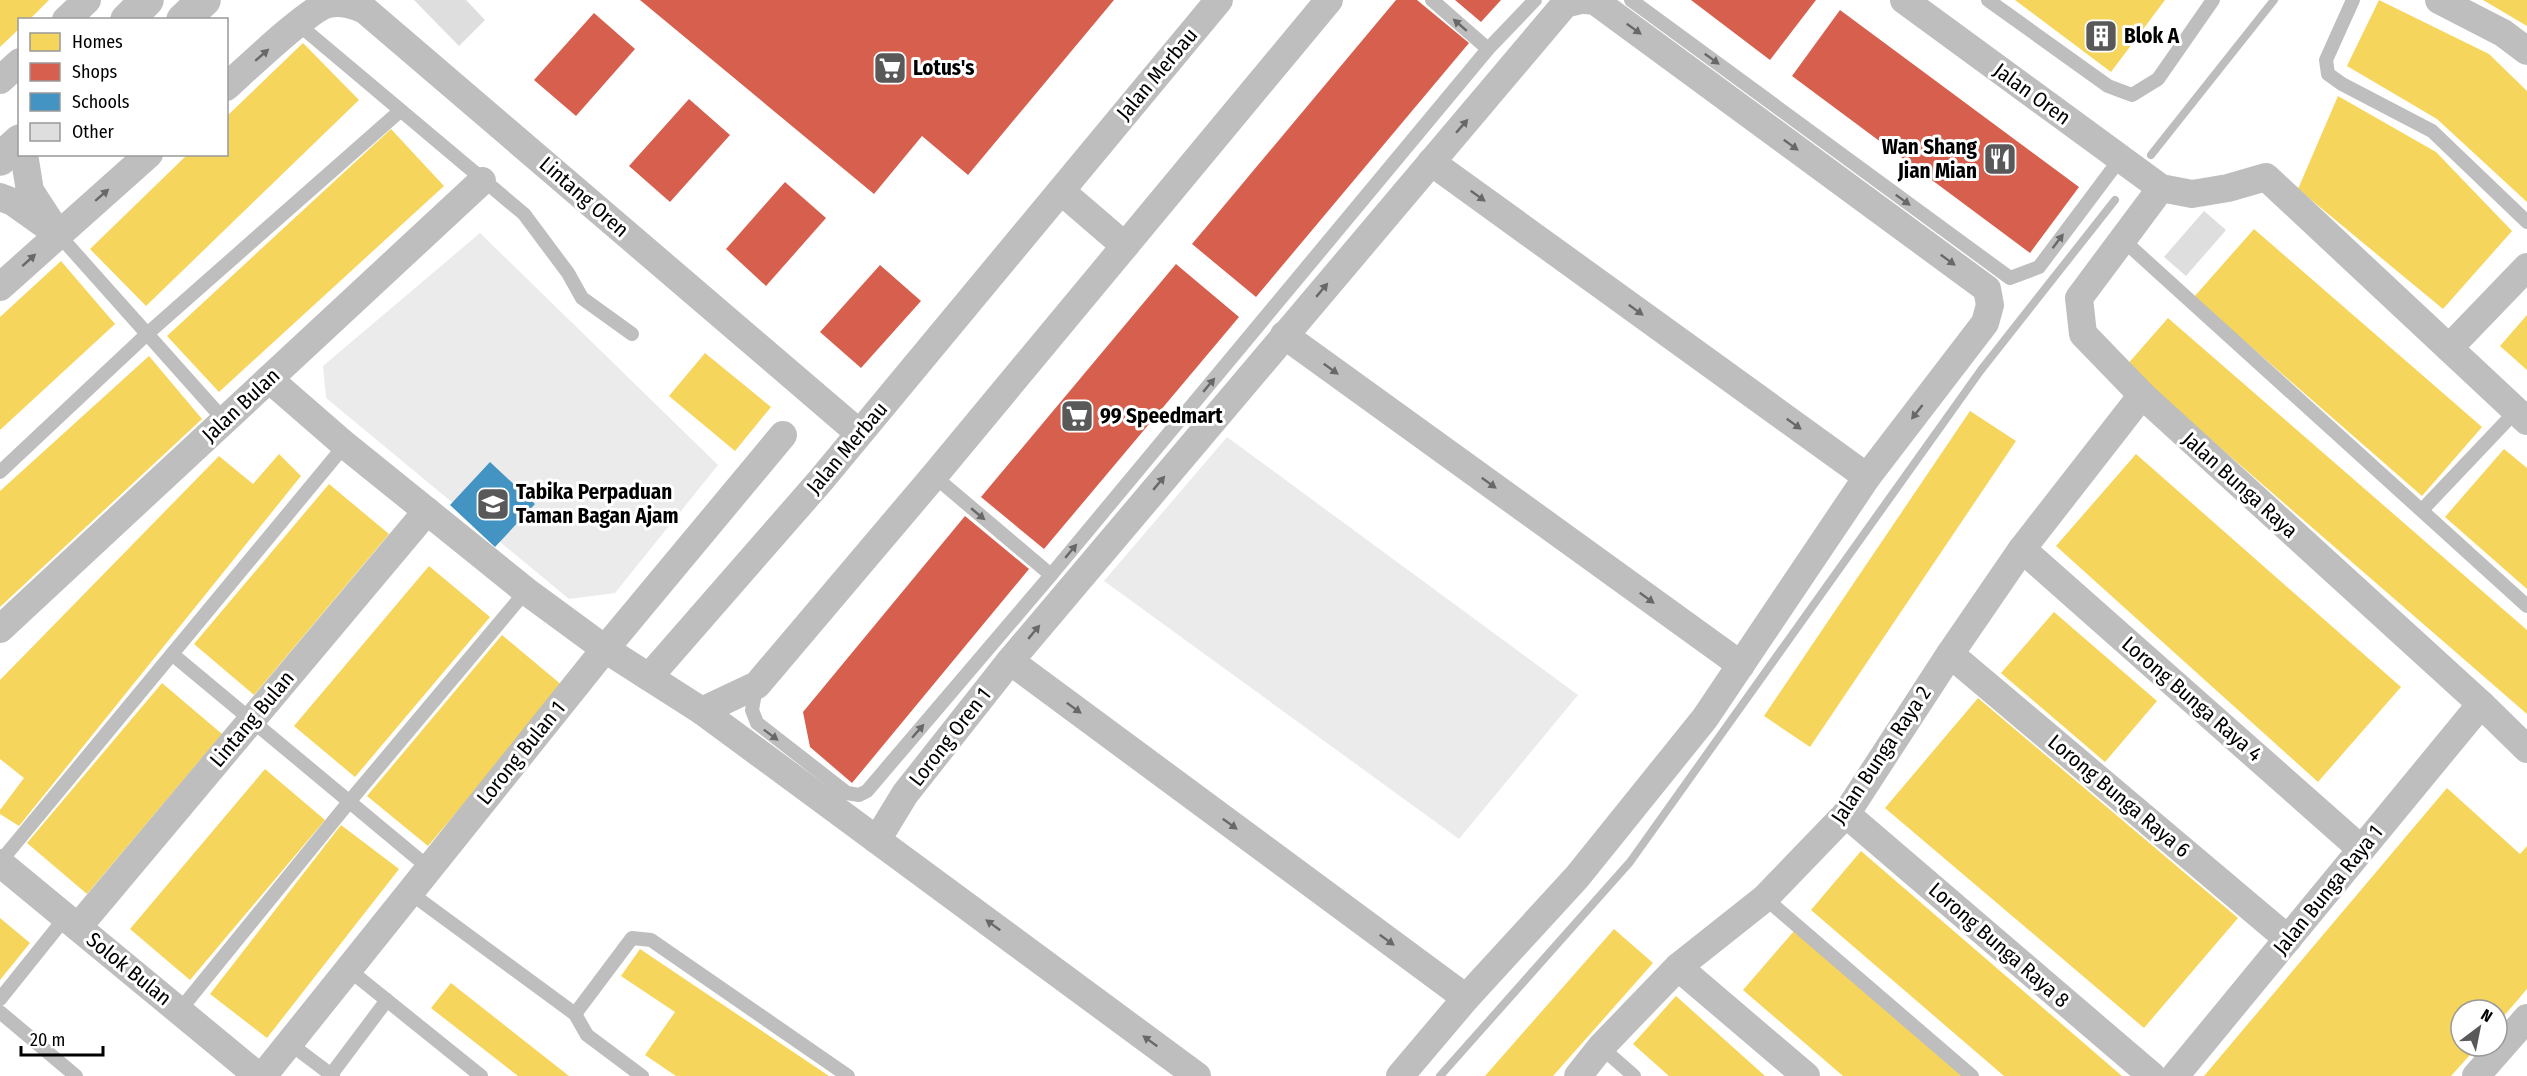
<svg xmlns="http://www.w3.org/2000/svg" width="2527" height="1076" viewBox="0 0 2527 1076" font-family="'Fira Sans Condensed',sans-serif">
<rect width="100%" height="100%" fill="#fff"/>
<g fill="#ebebeb">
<path d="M480,233L718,465L615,593L569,599L326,398L323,366Z"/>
<path d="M1227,437L1578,695L1459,839L1104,581Z"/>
</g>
<g fill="#f6d55c">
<path d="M0,0H49L29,20H20V28L0,47Z"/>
<path d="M2015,0H2165L2111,72Z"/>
<path d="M2379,0L2489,54L2527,91V202L2437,119L2347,66Z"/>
<path d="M2483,0H2527V26Z"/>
<path d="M303,43L359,100L146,306L90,249L188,154H226V117Z"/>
<path d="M2338,96L2436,152L2512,231L2443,309L2298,189Z"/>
<path d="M391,129L444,186L219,392L167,336Z"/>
<path d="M2254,229L2482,427L2422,496L2194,297Z"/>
<path d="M61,261L115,324L0,430V317Z"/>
<path d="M2527,315V370L2500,346Z"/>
<path d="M2168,318L2527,630V714L2126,366Z"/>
<path d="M705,353L771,407L735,451L669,396Z"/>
<path d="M149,356L202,419L0,607V491Z"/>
<path d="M1970,411L2016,441L1810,747L1764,716Z"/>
<path d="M2504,449L2527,468V589L2445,517Z"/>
<path d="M279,454L301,476L19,826L0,814V810L24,778L0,759V680L219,456L253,484Z"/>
<path d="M2136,454L2401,687L2318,782L2056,546Z"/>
<path d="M329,484L389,534L254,695L194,644Z"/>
<path d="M429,566L490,617L355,777L294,726Z"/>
<path d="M2054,612L2157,701L2105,762L2001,673Z"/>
<path d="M502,635L563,686L428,846L367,796Z"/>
<path d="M162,683L222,734L87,894L27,843Z"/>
<path d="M1978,698L2238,918L2144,1028L1885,808Z"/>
<path d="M265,769L325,820L190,980L130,929Z"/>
<path d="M2447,788L2520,854L2527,846V989L2497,1024V1010H2461V1046H2478L2451,1076H2204Z"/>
<path d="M341,825L399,869L267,1038L210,994Z"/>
<path d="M1861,851L2122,1076H2004L1811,910Z"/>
<path d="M0,918L30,943L0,980Z"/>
<path d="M1614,929L1653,963L1553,1076H1485Z"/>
<path d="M1794,931L1962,1076H1843L1743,990Z"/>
<path d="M640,949L829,1076H676L645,1055L675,1012L621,976Z"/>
<path d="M451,983L569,1076H518L431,1008Z"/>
<path d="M1676,996L1765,1076H1669L1633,1044Z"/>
</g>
<g fill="#d6604d">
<path d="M640,0H1114L968,175L922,136L874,194Z"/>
<path d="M1396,0H1417L1469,43L1256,297L1192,244Z"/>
<path d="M1455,0H1501L1481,22Z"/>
<path d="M1691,0H1816L1770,60Z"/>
<path d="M1840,10L2079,187L2030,253L1792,76Z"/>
<path d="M594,13L635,49L576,116L534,80Z"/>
<path d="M689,99L730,135L670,202L629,166Z"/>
<path d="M785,182L826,218L766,286L726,249Z"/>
<path d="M1176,264L1239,317L1044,549L981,497Z"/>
<path d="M880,265L921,301L861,368L820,332Z"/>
<path d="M965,516L1029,569L852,783L810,747L803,712Z"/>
</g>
<path fill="#4393c3" d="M490,462L535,504L495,547L450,505Z"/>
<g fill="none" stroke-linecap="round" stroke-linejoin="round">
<g stroke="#bdbdbd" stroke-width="8">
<path d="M2151,155L2274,0"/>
<path d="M1440,1076L1630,862L1981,370L2115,200"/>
</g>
</g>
<g fill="#dedede">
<path d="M414,0H466L485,20L459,46Z"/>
<path d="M2204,211L2226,230L2186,276L2164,257Z"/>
</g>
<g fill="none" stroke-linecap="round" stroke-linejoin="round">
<g stroke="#dbdbdb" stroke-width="34">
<g id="primary">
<path d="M127,20L147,0"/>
<path d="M183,20L204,0"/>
<path d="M0,159L20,141"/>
</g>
</g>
<g stroke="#bebebe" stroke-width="14">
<path d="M1432,0L1488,49"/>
<path d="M1631,0L2010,278L2039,267L2120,159"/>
<path d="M1988,0L2108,86L2132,95L2158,79L2213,0"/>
<path d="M2353,0L2326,60L2328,74L2342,84L2432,131L2527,222"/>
<path d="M298,24L524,214L568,273L582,298L632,334"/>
<path d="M58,234L224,420"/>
<path d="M2123,240L2527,606"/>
<path d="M0,472L147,334L400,111"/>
<path d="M934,476L1051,575"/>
<path d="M2422,510L2516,411"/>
<path d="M172,654L429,868"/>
<path d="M756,687L752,710L757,723L847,793L859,795L867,791L1051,575L1488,49L1535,0"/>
<path d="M0,862L345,445"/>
<path d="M409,892L575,1014L587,1035L642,1076"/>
<path d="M1765,898L1972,1076"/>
<path d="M348,969L481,1076"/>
<path d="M0,999L65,918"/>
<path d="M180,1010L349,802L526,591"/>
<path d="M0,1012L76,1076"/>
<path d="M575,1014L632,938L651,940L848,1076"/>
<path d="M289,1043L333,1076"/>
<path d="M1601,1047L1634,1076"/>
<path d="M330,1076L387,1000"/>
</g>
<g stroke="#bebebe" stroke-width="28">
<path d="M1904,0L2161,188L2192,194L2228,188L2266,177L2527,421"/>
<path d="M2439,0L2503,33L2527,51"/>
<path d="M66,20L87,0"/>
<path d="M0,80L20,62"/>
<path d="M226,87C244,71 310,8 328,4C342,1 353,5 365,10L859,433"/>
<path d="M24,154L30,191L58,234"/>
<path d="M1431,162L1867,477"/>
<path d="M2161,188L2079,298L2083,334L2142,395L2481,704L2527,749"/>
<path d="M1061,191L1125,246"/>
<path d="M0,197L13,202L44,224"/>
<path d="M0,287L149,154"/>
<path d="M1284,335L1741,665"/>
<path d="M2449,348L2527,267"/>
<path d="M269,379L345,445L526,591L605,649L702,711L877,840"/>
<path d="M2022,549L2361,849"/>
<path d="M0,629L482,181"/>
<path d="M1950,654L2288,939"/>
<path d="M1010,661L1466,998"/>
<path d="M649,677L821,480L1219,0"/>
<path d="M702,711L757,685L934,476L1329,0"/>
<path d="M1846,814L2152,1076"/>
<path d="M0,863L258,1076"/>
<path d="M78,927L427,511"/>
<path d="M1678,967L1806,1076"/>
<path d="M263,1076L605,649L783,435"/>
<path d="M1197,1076L877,840L905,794L1010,661L1565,4L1581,0"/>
<path d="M1400,1076L1466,998L1577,877L1705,718L1867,477L1985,323L1990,305L1987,289L1595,1L1585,0"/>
<path d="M1578,1076L1601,1047L1678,967L1765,898L1846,814L1950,654L2022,549L2142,395"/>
<path d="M2175,1076L2481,704"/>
<path d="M2476,1076L2527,1018"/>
</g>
<use href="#primary" stroke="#bebebe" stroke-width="33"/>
</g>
<defs><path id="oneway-solid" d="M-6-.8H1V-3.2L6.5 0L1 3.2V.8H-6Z" transform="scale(1.5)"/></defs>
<g fill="#686868">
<use href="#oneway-solid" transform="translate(1460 25) rotate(-139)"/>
<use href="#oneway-solid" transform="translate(1634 29) rotate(36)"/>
<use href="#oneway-solid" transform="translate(262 55) rotate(-41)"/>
<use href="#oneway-solid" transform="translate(1712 59) rotate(36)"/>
<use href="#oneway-solid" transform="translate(1462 126) rotate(-49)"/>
<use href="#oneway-solid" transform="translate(1791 145) rotate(36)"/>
<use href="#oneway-solid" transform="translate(102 195) rotate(-41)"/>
<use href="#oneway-solid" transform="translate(1478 196) rotate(36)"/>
<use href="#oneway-solid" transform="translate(1903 200) rotate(36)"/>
<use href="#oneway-solid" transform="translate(2058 241) rotate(-53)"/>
<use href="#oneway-solid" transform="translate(29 260) rotate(-42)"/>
<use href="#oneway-solid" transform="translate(1948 260) rotate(36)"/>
<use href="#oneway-solid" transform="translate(1322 290) rotate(-50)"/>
<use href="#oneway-solid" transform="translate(1636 310) rotate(36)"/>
<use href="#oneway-solid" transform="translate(1331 369) rotate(36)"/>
<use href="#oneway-solid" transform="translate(1209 385) rotate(-50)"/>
<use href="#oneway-solid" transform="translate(1917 412) rotate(128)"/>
<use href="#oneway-solid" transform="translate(1794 424) rotate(36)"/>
<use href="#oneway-solid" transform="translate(1159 483) rotate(-50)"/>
<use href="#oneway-solid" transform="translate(1489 483) rotate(36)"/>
<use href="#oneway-solid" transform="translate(978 514) rotate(40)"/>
<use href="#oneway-solid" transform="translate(1071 551) rotate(-50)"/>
<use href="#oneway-solid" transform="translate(1647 598) rotate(36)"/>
<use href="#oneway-solid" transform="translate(1034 632) rotate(-50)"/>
<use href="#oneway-solid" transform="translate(1074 708) rotate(36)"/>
<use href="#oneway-solid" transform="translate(918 731) rotate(-49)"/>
<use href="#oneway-solid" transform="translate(771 735) rotate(37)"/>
<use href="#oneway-solid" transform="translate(1230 824) rotate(36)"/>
<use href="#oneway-solid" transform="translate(993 925) rotate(-144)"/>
<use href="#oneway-solid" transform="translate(1387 940) rotate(36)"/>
<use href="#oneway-solid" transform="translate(1150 1041) rotate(-144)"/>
</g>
<defs>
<g id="building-square" transform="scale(1.725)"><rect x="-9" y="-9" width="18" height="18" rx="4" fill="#595959" stroke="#fff"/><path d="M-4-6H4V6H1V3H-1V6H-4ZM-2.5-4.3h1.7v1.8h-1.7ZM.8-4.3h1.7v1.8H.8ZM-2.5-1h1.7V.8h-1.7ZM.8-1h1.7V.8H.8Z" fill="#fff"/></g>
<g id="supermarket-square" transform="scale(1.725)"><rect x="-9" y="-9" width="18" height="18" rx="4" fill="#595959" stroke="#fff"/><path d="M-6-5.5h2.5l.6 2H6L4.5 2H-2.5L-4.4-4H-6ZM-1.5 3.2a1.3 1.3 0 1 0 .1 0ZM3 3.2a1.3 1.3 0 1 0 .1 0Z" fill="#fff"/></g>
<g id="restaurant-square" transform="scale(1.725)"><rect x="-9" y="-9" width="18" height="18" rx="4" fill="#595959" stroke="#fff"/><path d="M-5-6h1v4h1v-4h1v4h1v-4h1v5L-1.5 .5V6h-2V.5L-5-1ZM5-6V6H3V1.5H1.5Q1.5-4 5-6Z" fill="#fff"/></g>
<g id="school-square" transform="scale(1.725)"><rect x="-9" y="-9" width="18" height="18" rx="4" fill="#595959" stroke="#fff"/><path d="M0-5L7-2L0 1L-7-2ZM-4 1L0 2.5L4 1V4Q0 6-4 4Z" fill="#fff"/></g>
</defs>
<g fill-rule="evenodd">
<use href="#building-square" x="2101" y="36"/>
<use href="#supermarket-square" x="890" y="68"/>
<use href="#restaurant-square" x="2000" y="159"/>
<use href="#supermarket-square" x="1077" y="416"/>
<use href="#school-square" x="493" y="504"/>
</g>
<g text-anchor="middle" stroke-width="6" stroke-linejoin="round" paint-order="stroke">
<g font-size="21" font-weight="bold" fill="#000" stroke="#fff" text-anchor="start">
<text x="2124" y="43">Blok A</text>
<text x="913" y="75">Lotus's</text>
<text x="1977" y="154" text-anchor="end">Wan Shang<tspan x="1977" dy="24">Jian Mian</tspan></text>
<text x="1100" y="423">99 Speedmart</text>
<text x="516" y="499">Tabika Perpaduan<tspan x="516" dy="24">Taman Bagan Ajam</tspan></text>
</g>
<g font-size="21" fill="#000" stroke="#fff">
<text transform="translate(1157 74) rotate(-50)" y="7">Jalan Merbau</text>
<text transform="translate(2032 94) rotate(36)" y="7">Jalan Oren</text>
<text transform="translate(584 197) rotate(41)" y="7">Lintang Oren</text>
<text transform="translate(241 405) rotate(-43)" y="7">Jalan Bulan</text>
<text transform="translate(847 448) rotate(-50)" y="7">Jalan Merbau</text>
<text transform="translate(2240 485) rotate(42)" y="7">Jalan Bunga Raya</text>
<text transform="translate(2192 699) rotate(41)" y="7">Lorong Bunga Raya 4</text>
<text transform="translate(252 719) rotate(-50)" y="7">Lintang Bulan</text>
<text transform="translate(950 737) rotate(-52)" y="7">Lorong Oren 1</text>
<text transform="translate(521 753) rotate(-51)" y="7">Lorong Bulan 1</text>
<text transform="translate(1881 755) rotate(-56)" y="7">Jalan Bunga Raya 2</text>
<text transform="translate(2119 796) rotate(40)" y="7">Lorong Bunga Raya 6</text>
<text transform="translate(2328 890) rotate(-51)" y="7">Jalan Bunga Raya 1</text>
<text transform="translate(1999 945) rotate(41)" y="7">Lorong Bunga Raya 8</text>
<text transform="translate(129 969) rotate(39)" y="7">Solok Bulan</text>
</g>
</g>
<rect x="18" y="18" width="210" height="138" fill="#ffffff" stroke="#999999" stroke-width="1.5"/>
<rect x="30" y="33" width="30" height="18" fill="#f6d55c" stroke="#999999" stroke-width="1.5"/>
<text x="72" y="48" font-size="18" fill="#000000">Homes</text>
<rect x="30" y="63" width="30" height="18" fill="#d6604d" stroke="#999999" stroke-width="1.5"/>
<text x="72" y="78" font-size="18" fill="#000000">Shops</text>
<rect x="30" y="93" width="30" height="18" fill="#4393c3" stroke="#999999" stroke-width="1.5"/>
<text x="72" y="108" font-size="18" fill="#000000">Schools</text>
<rect x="30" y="123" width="30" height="18" fill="#dedede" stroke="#999999" stroke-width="1.5"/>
<text x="72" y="138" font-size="18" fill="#000000">Other</text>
<g transform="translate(2479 1028) rotate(32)"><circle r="28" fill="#ffffff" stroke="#999999" stroke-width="1.5"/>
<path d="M0-4.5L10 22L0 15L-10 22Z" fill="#595959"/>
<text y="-9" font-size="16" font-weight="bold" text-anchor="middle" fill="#000000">N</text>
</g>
<path d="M21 1046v9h82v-9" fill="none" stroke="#000000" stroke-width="3"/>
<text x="30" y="1046" font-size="18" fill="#000000" stroke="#ffffff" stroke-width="4.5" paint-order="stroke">20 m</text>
</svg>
